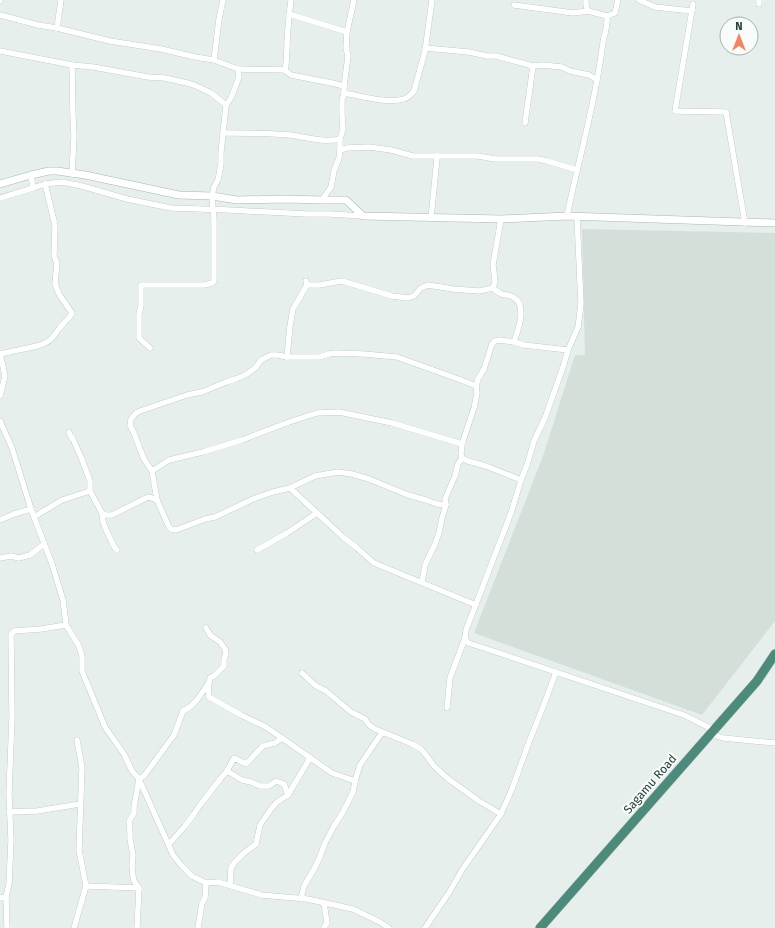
<svg xmlns="http://www.w3.org/2000/svg" width="775" height="928" viewBox="0 0 775 928" font-family="'Fira Sans',sans-serif">
<rect width="100%" height="100%" fill="#e6efeb"/>
<path fill="#d4dfda" d="M582,229L775,233V621L702,715L474,633L543,456L575,355H585Z"/>
<g fill="none" stroke-linecap="round" stroke-linejoin="round">
<g stroke="#a8b8b2" stroke-width="6">
<g id="minor">
<path d="M291,0C289,16 287,32 287,48C286,56 287,62 285,70L291,75L332,83L344,86"/>
<path d="M586,0V5L588,11"/>
<path d="M639,0L655,7L692,11"/>
<path d="M0,1V0"/>
<path d="M693,4L675,111L726,112L745,223"/>
<path d="M759,4V0"/>
<path d="M514,5L573,13L588,11L607,16C608,23 606,27 605,34C603,38 603,44 602,49C595,105 578,161 567,216"/>
<path d="M289,14L347,32"/>
<path d="M0,15L38,25L57,28L110,41L161,49L195,57L214,60"/>
<path d="M607,16L615,13L618,0"/>
<path d="M57,28L61,0"/>
<path d="M425,48L469,52L487,56H496L533,66L543,65L552,66L562,67L570,71L589,75L597,80"/>
<path d="M0,51L72,65L93,67L148,77L165,78L187,83L194,85L211,93L226,105"/>
<path d="M72,65L73,116L74,136L72,174"/>
<path d="M238,69L285,70"/>
<path d="M344,93C361,96 389,104 404,99C408,98 411,94 414,91L425,51L432,0"/>
<path d="M525,123L533,66"/>
<path d="M224,133C246,133 268,133 290,135C306,137 323,143 340,139"/>
<path d="M340,150L347,148L369,147L391,150L413,156H478L495,159H538L547,161L577,170"/>
<path d="M45,184L62,182L82,186L127,199L171,208L229,210L307,214H330L363,216"/>
<path d="M0,198L33,188L31,175"/>
<path d="M322,200L331,187L334,171L339,158L340,148V139L343,129L342,115V101L344,93V86L348,56L346,48L347,32L354,0"/>
<path d="M431,218L437,158V156"/>
<path d="M307,285H319L342,281L392,296L408,298L414,296L421,288L428,285L453,289L479,291L493,288L495,281L493,265L501,219"/>
<path d="M493,288C495,290 498,292 501,294C505,295 510,295 513,297C528,305 518,330 514,342"/>
<path d="M150,348L139,338V314L141,306V285H204L212,283L214,281V219L212,196L214,187L218,180L221,164V152L226,105L231,98L239,77L238,69L214,60L219,19L223,0"/>
<path d="M0,353L5,376L0,396"/>
<path d="M0,354L37,346C55,341 53,334 64,323C67,319 70,318 72,313L59,294L55,284L57,263L54,256L55,225L45,184L33,188"/>
<path d="M287,357L290,326L293,309L307,285L306,281"/>
<path d="M0,421L12,448L31,509L52,564L63,600L66,625L79,646L82,656V671L105,727L124,754L132,771L139,779L173,855L182,866L192,876L206,883L218,882L261,895L307,899L353,909L380,922L389,928"/>
<path d="M69,432L70,435L73,439L81,457L90,481V491L102,513L103,522L107,532L115,548L117,550"/>
<path d="M462,444L392,423L339,412L317,413L289,422L242,440L203,452L169,460L152,471L144,459L140,449L134,433L130,425L131,419L136,413L140,411L187,395L202,392L226,382L236,379L247,374L255,368L261,360L271,355H277L287,357H319L329,354L336,353L363,354L397,357L461,380L476,386"/>
<path d="M152,471L157,500L169,527L171,529L176,530L184,527L205,519L215,517L253,499L273,492L290,488L315,476L338,472L352,474L369,479L408,495L426,500L437,504L446,505"/>
<path d="M521,480L486,466L468,461L462,458L461,454L462,444L474,408L477,393L476,386L478,379L484,369L492,344L495,341L500,340L514,342L524,345L568,350"/>
<path d="M290,488L343,537L357,548L374,563L476,605"/>
<path d="M102,513L105,515H112L146,498L149,497L157,500"/>
<path d="M34,517L62,500L90,491"/>
<path d="M0,520L14,514L31,509"/>
<path d="M257,550L287,533L317,513"/>
<path d="M0,558L11,556L19,558L30,555L44,544"/>
<path d="M422,582L425,565L435,544L439,533L442,518L446,505L445,499L455,476L458,464L462,458"/>
<path d="M206,628L210,635L220,642L225,649L226,654L224,659V666L214,676L210,678C208,684 208,690 209,697L241,715L266,727L292,745L332,773L355,781"/>
<path d="M465,638L468,643L484,648L684,715L714,730"/>
<path d="M302,673L316,686L326,691L351,712L365,719L369,725L375,729L412,744L421,749L426,755L434,766L447,778L479,801L501,814"/>
<path d="M447,708L450,678L465,638L466,630L511,513L521,480L527,465L534,441L545,418L563,367L568,350L578,327L581,304L577,217"/>
<path d="M711,734L723,738L775,743"/>
<path d="M227,771L242,780L251,782L260,786H269L276,781L284,784L288,795"/>
<path d="M9,812L37,811L80,804"/>
<path d="M169,844L185,826L194,814L200,805L221,778L227,771L234,758L246,764L263,746L275,743L282,738"/>
<path d="M230,885L231,868L234,863L244,853L256,844L260,825L271,809L277,802L288,795L310,758"/>
<path d="M86,886L139,888L137,928"/>
<path d="M139,888L134,881L133,876L132,867L133,855L130,839V833L129,821L134,813V807L139,779L144,776L174,735L183,711L190,707L197,700L208,684"/>
<path d="M0,898L6,897"/>
<path d="M301,899L304,886L313,871L319,859L325,843L334,826L343,812L353,792L355,781L360,765L381,734L383,733"/>
<path d="M7,928L6,897L9,884L11,840L9,794L12,717L11,635L14,631L41,629L66,625"/>
<path d="M74,928L86,886L79,850L82,768L77,740"/>
<path d="M198,928L202,903L205,898L206,883"/>
<path d="M324,928L327,923L324,903"/>
<path d="M425,928L450,891L462,870L501,814L512,789L529,742L543,707L556,672"/>
</g>
</g>
<g stroke="#a8b8b2" stroke-width="8">
<path id="tertiary" d="M0,184L31,175L49,171H57L85,175L179,195L212,196L237,200L285,199L322,200H346L363,216L501,219L567,216L775,223"/>
</g>
<g stroke="#c2cac8" stroke-width="10">
<path id="trunk" d="M540,928L757,681L775,654"/>
</g>
<use href="#minor" stroke="#fff" stroke-width="5.5"/>
<use href="#tertiary" stroke="#fff" stroke-width="7"/>
<use href="#trunk" stroke="#4c8a7c" stroke-width="9"/>
</g>
<g text-anchor="middle" stroke-width="4" stroke-linejoin="round" paint-order="stroke">
<g font-size="12" fill="#24423a" stroke="#f7fbf9">
<text transform="translate(650 784) rotate(-49)" y="4">Sagamu Road</text>
</g>
</g>
<g transform="translate(739 36)"><circle r="19" fill="#f7fbf9" stroke="#a3b1ad"/>
<path d="M0-3L7 15L0 10L-7 15Z" fill="#f4845f"/>
<text y="-6" font-size="11" font-weight="bold" text-anchor="middle" fill="#24423a">N</text>
</g>
</svg>
